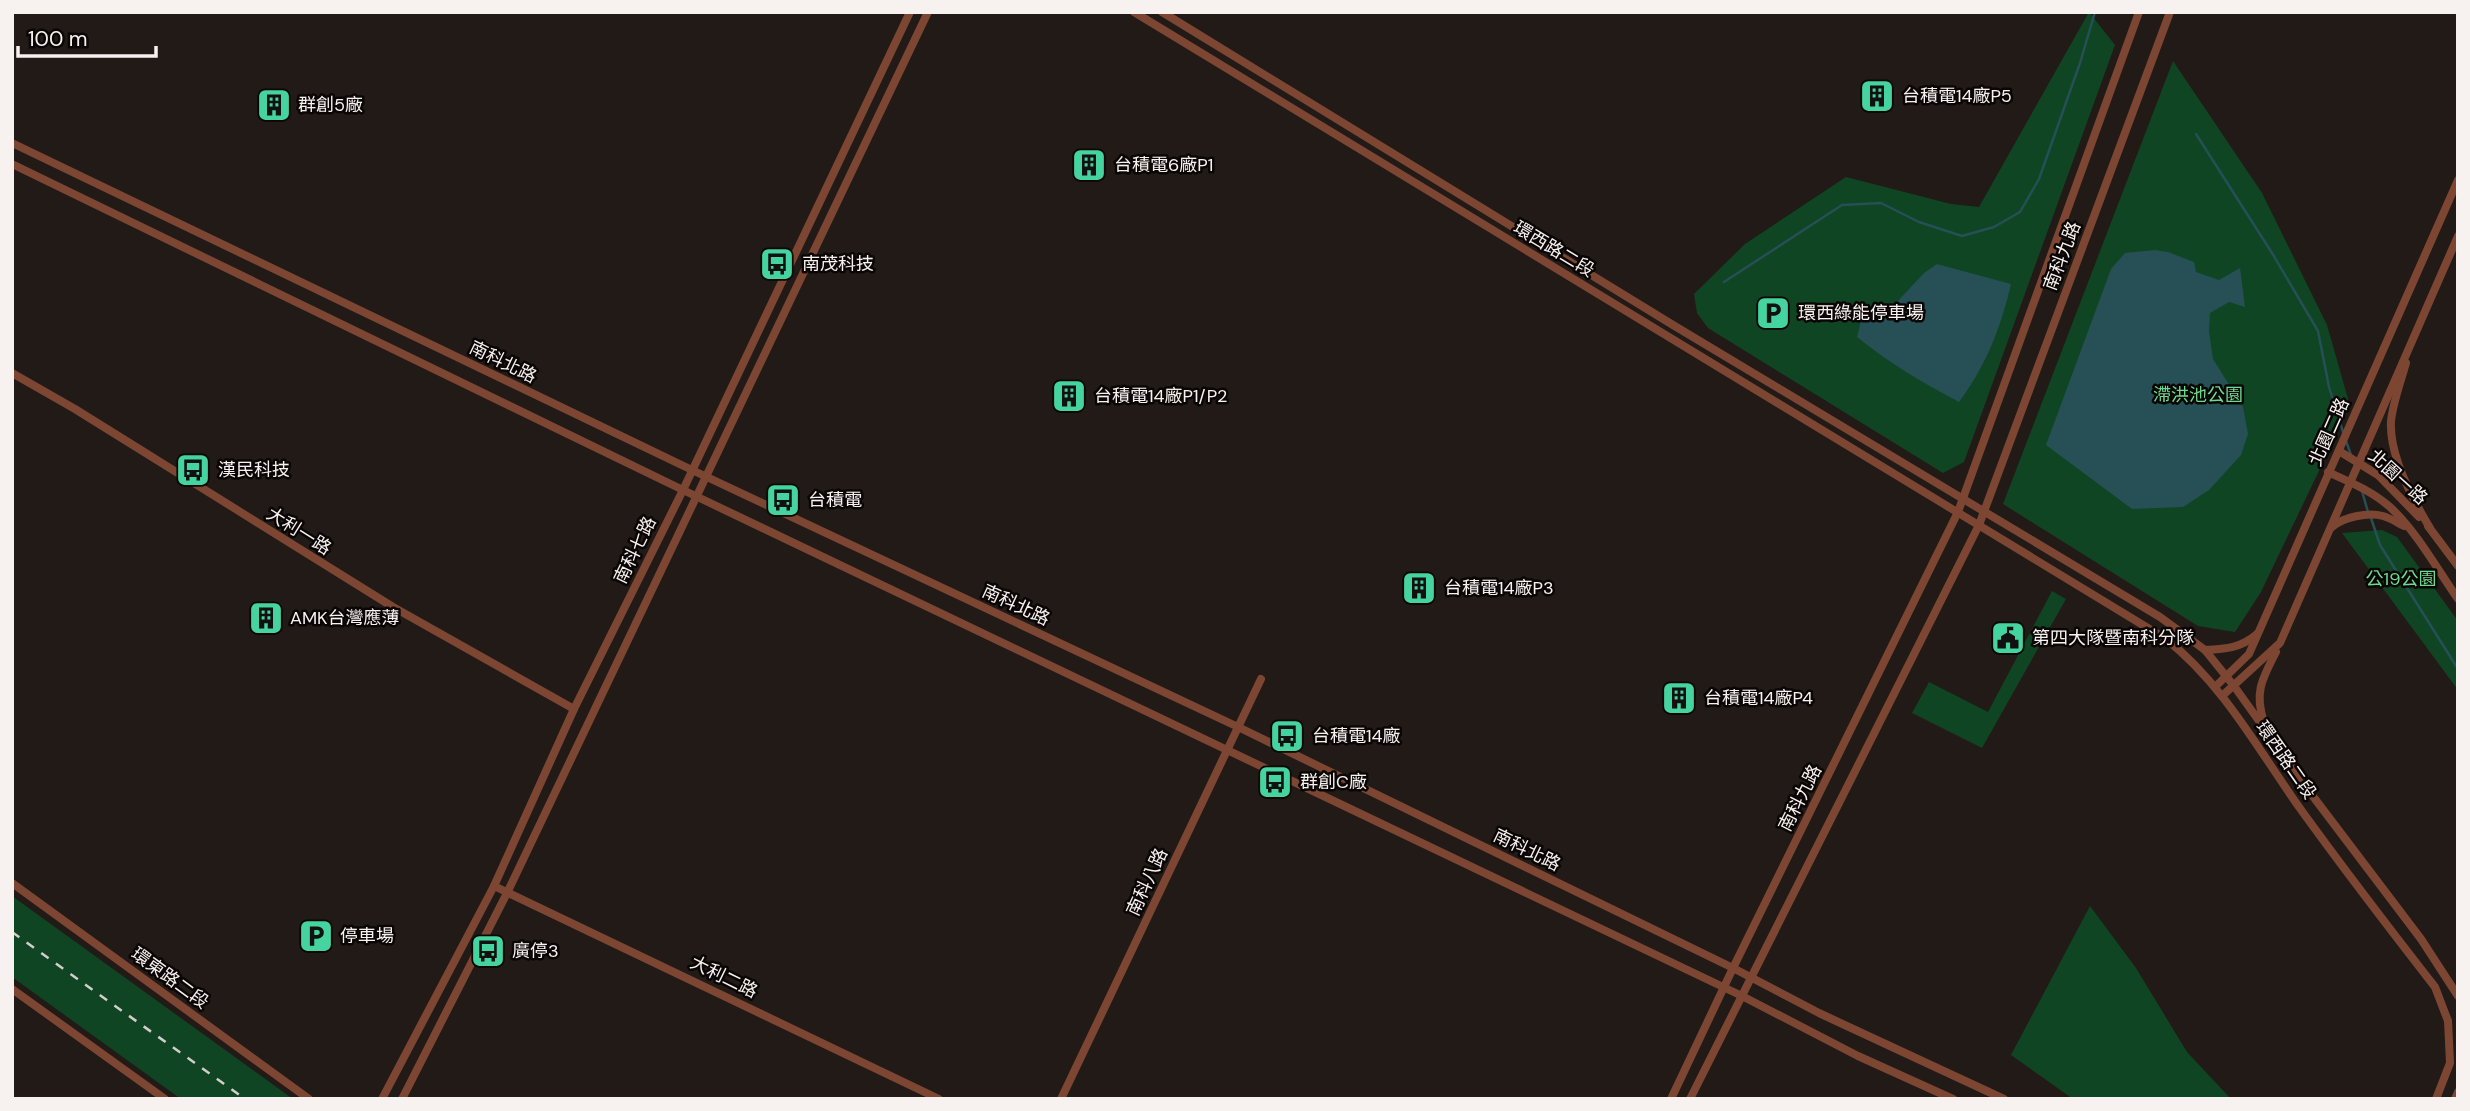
<svg xmlns="http://www.w3.org/2000/svg" width="2470" height="1111" viewBox="0 0 2470 1111" font-family="'DM Sans','Noto Sans TC',sans-serif">
<rect width="100%" height="100%" fill="#221a16"/>
<g fill="#104523">
<path d="M2089,12L2115,45L1964,462L1943,473L1708,328L1697,313L1694,294L1745,244L1846,177L1951,204L1979,207Z"/>
<path d="M2173,61L2262,193L2327,325L2350,406L2261,592L2235,632L2198,626L2003,504Z"/>
<path d="M2382,530L2397,537L2458,621V690L2342,533Z"/>
<path d="M2052,591L2066,599L1982,748L1912,713L1929,682L1988,712Z"/>
<path d="M12,896L293,1099H181L12,977Z"/>
<path d="M2090,906L2136,968L2187,1052L2231,1099H2073L2011,1055Z"/>
</g>
<g fill="#264f56">
<path d="M2155,250L2168,252L2194,262L2196,272L2219,280L2240,268L2245,307L2229,302L2210,313L2209,331L2213,359L2243,407L2248,434L2241,455L2209,490L2183,507L2132,509L2046,445L2111,269L2125,253Z"/>
<path d="M1937,264L2011,284C2001,327 1986,366 1959,402C1923,383 1889,363 1857,337L1862,317L1878,305L1897,302L1924,273Z"/>
</g>
<g fill="none" stroke-linecap="round" stroke-linejoin="round">
<g stroke="#264f56" stroke-width="2.5">
<path d="M2196,134L2272,253L2318,331L2329,387L2343,432"/>
<path d="M1724,282L1842,205L1881,203L1919,222L1962,236L1994,227L2020,212L2039,179L2080,63L2095,12"/>
<path d="M2346,441L2351,455"/>
<path d="M2362,491L2368,512"/>
<path d="M2371,518L2380,545L2458,669"/>
</g>
<g stroke="#7c4633" stroke-width="8">
<path d="M1134,12L2166,639C2223,684 2258,749 2299,807C2343,868 2389,928 2435,987L2448,1021L2450,1063L2436,1099"/>
<path d="M1162,12L1673,325L2160,617L2205,650L2234,686L2315,799L2421,939L2458,996"/>
<path d="M12,143L692,470L1236,726L1733,968L1819,1013L2004,1099"/>
<path d="M12,164L683,490L1742,996L1858,1056L1953,1099"/>
<path d="M2406,363C2401,381 2393,402 2391,421C2389,455 2413,500 2430,528"/>
<path d="M12,373L75,409L393,607L574,709"/>
<path d="M2339,451L2378,475L2419,517"/>
<path d="M2328,472C2350,482 2372,491 2390,507C2417,532 2437,569 2458,599"/>
<path d="M2428,526L2458,566"/>
<path d="M2332,527C2343,517 2368,512 2383,516C2390,518 2398,523 2404,526"/>
<path d="M2205,650C2226,649 2241,648 2257,634"/>
<path d="M2215,687L2249,654L2458,180"/>
<path d="M2222,696L2280,643L2458,236"/>
<path d="M2264,722C2254,693 2262,679 2276,652"/>
<path d="M12,883L309,1099"/>
<path d="M494,886L939,1099"/>
<path d="M12,989L165,1099"/>
<path d="M382,1099L494,886L574,709L683,490L910,12"/>
<path d="M402,1099L508,891L928,12"/>
<path d="M1061,1099L1261,679"/>
<path d="M1671,1099L1733,968L1958,512L2139,12"/>
<path d="M1690,1099L1979,525L2170,12"/>
<path d="M2455,1099L2458,1092"/>
</g>
<path stroke="#d3cdcb" stroke-width="2.5" stroke-dasharray="9 9" stroke-linecap="butt" d="M12,932L245,1099"/>
</g>
<defs>
<g id="building-square" transform="scale(1.75)"><rect x="-9" y="-9" width="18" height="18" rx="4" fill="#45d49f" stroke="#090605"/><path d="M-4-6H4V6H1V3H-1V6H-4ZM-2.5-4.3h1.7v1.8h-1.7ZM.8-4.3h1.7v1.8H.8ZM-2.5-1h1.7V.8h-1.7ZM.8-1h1.7V.8H.8Z" fill="#111"/></g>
<g id="bus-square" transform="scale(1.75)"><rect x="-9" y="-9" width="18" height="18" rx="4" fill="#45d49f" stroke="#090605"/><path d="M-5-6H5V4H4V6H2V4H-2V6H-4V4H-5ZM-3.5-4V0h7V-4ZM-3.5 1.2v1.5H-2V1.2ZM2 1.2v1.5H3.5V1.2Z" fill="#111"/></g>
<g id="parking-square" transform="scale(1.75)"><rect x="-9" y="-9" width="18" height="18" rx="4" fill="#45d49f" stroke="#090605"/><path d="M-3.5-5.5H1a3.5 3.5 0 0 1 0 7H-1V5.5H-3.5ZM-1-3.4V-.6H.8a1.4 1.4 0 0 0 0-2.8Z" fill="#111"/></g>
<g id="civic-square" transform="scale(1.75)"><rect x="-9" y="-9" width="18" height="18" rx="4" fill="#45d49f" stroke="#090605"/><path d="M-.6-6.5H3V-4.5H.6V-3L4-1V1h2V6H-6V1h2V-1L-.6-3ZM-1.2 2.5V6h2.4V2.5Z" fill="#111"/></g>
</defs>
<g fill-rule="evenodd">
<use href="#building-square" x="1877" y="96"/>
<use href="#building-square" x="274" y="105"/>
<use href="#building-square" x="1089" y="165"/>
<use href="#bus-square" x="777" y="264"/>
<use href="#parking-square" x="1773" y="313"/>
<use href="#building-square" x="1069" y="396"/>
<use href="#bus-square" x="193" y="470"/>
<use href="#bus-square" x="783" y="500"/>
<use href="#building-square" x="1419" y="588"/>
<use href="#building-square" x="266" y="618"/>
<use href="#civic-square" x="2008" y="638"/>
<use href="#building-square" x="1679" y="698"/>
<use href="#bus-square" x="1287" y="736"/>
<use href="#bus-square" x="1275" y="782"/>
<use href="#parking-square" x="316" y="936"/>
<use href="#bus-square" x="488" y="951"/>
</g>
<g text-anchor="middle" stroke-width="5" stroke-linejoin="round" paint-order="stroke">
<g font-size="18" fill="#f7f1ef" stroke="#090605" text-anchor="start">
<text x="1902" y="102">台積電14廠P5</text>
<text x="298" y="111">群創5廠</text>
<text x="1114" y="171">台積電6廠P1</text>
<text x="802" y="270">南茂科技</text>
<text x="1798" y="319">環西綠能停車場</text>
<text x="1094" y="402">台積電14廠P1/P2</text>
<text x="218" y="476">漢民科技</text>
<text x="808" y="506">台積電</text>
<text x="1444" y="594">台積電14廠P3</text>
<text x="290" y="624">AMK台灣應薄</text>
<text x="2032" y="644">第四大隊暨南科分隊</text>
<text x="1704" y="704">台積電14廠P4</text>
<text x="1312" y="742">台積電14廠</text>
<text x="1300" y="788">群創C廠</text>
<text x="340" y="942">停車場</text>
<text x="512" y="957">廣停3</text>
</g>
<g font-size="18" fill="#f7f1ef" stroke="#090605">
<text transform="translate(1554 249) rotate(31)" y="6">環西路二段</text>
<text transform="translate(2062 256) rotate(-69)" y="6">南科九路</text>
<text transform="translate(503 362) rotate(26)" y="6">南科北路</text>
<text transform="translate(2329 432) rotate(-66)" y="6">北園二路</text>
<text transform="translate(2398 477) rotate(42)" y="6">北園一路</text>
<text transform="translate(299 531) rotate(32)" y="6">大利一路</text>
<text transform="translate(635 550) rotate(-64)" y="6">南科七路</text>
<text transform="translate(1016 605) rotate(25)" y="6">南科北路</text>
<text transform="translate(2286 760) rotate(55)" y="6">環西路二段</text>
<text transform="translate(1800 798) rotate(-63)" y="6">南科九路</text>
<text transform="translate(1527 850) rotate(26)" y="6">南科北路</text>
<text transform="translate(1147 882) rotate(-65)" y="6">南科八路</text>
<text transform="translate(724 977) rotate(26)" y="6">大利二路</text>
<text transform="translate(170 978) rotate(36)" y="6">環東路二段</text>
</g>
<g font-size="18" fill="#6eda8e" stroke="#090605">
<text x="2198" y="401">滯洪池公園</text>
<text x="2401" y="585">公19公園</text>
</g>
</g>
<rect width="2470" height="1111" fill="none" stroke="#f7f1ef" stroke-width="28"/>
<path d="M18 46v10h138v-10" fill="none" stroke="#f7f1ef" stroke-width="3.5"/>
<text x="28" y="46" font-size="21" fill="#f7f1ef" stroke="#090605" stroke-width="5" paint-order="stroke">100 m</text>
</svg>
